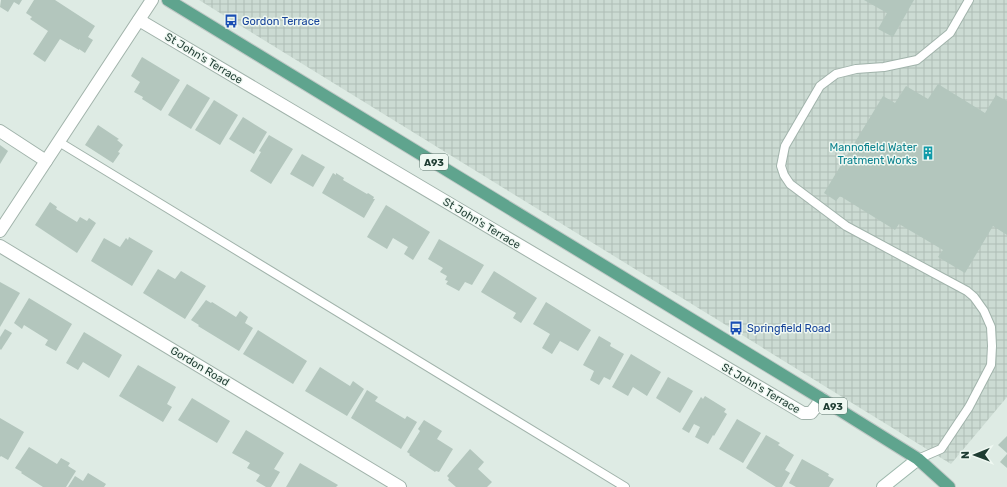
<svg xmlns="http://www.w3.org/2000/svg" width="1007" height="487" viewBox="0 0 1007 487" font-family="Rubik,sans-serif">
<defs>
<pattern id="industrial-grid" width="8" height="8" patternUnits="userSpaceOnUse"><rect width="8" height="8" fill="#ccdbd3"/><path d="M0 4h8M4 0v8" fill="none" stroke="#afbdb6"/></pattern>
</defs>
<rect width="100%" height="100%" fill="#deebe4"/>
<path fill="url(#industrial-grid)" d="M199,0H1007V397L951,464Z"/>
<g fill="#b3c6bd">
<path d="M1,0H22L19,5L14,2L8,12L0,7Z"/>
<path d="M34,0H55L95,26L88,37L93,40L85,53L79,49V50L60,39L45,62L33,54L48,31L30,19L32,17L26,13Z"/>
<path d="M864,0H914L893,37L878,29L887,13Z"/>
<path d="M142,57L180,80L161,111L142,99L143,97L134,92L140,82L131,76Z"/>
<path d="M187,84L210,98L191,129L168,115Z"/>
<path d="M938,84L985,113L996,95L1007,101V235L993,226L965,273L938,257L943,250L899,224L895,230L840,196L836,201L824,193L883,96L895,103L906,86L928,99Z"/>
<path d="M214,100L238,115L220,145L195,130Z"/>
<path d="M243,117L267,132L254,154L229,139Z"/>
<path d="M98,125L119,139L117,140L123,145L118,152L120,153L113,163L85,145Z"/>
<path d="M269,135L293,149L271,184L250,171L261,152L259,151Z"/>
<path d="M0,145L8,151L0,164Z"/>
<path d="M302,154L325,167L313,187L290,174Z"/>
<path d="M333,173L336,175V173L344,178L343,180L367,194L368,193L374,197L373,199H375L364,218L322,193Z"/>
<path d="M50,202L57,207L56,209L77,222L80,217L87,221L89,218L96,223L77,253L35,225Z"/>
<path d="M386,205L430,232L413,260L404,254L408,247L393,238L387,249L367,237Z"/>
<path d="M129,237L153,251L132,286L91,261L104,238L120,247L126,238L128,240Z"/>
<path d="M439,239L484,265L472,285L465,282L459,291L446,284L448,281L445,280L447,276L440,272L443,268L428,259Z"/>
<path d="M158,269L175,279L181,271L206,286L185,319L143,293Z"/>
<path d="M494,271L537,298L521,323L513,318L516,313L481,292Z"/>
<path d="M0,282L20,293L0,327Z"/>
<path d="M29,298L72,324L56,351L45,345L48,340L24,325L22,329L14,323Z"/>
<path d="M206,300L211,303L212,302L236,317L240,311L248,317L245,323L253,328L239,351L198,326L199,325L191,320Z"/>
<path d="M546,302L591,330L578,351L560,341L552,354L542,348L550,334L533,324Z"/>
<path d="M5,329L12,333L1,350L0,349V337Z"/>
<path d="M258,330L307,361L293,384L243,354Z"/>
<path d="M84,332L122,355L109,378L83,362L78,370L66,363Z"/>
<path d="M599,336L611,343L610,346L624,354L610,380L604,377L599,385L590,380L594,371L583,365Z"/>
<path d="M631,354L661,372L647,396L633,387L628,396L612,387Z"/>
<path d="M138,365L176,387L167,404L172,407L163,422L119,396Z"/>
<path d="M320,367L350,386L353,381L364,389L347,416L305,391Z"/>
<path d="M668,377L693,391L680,413L656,398Z"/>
<path d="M367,390L378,397L375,401L405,419L407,416L417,422L401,449L351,418Z"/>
<path d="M705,396L726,409L724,412L727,414L714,436L713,435L708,444L695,437L700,427L694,424L689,433L682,429L701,397L703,399Z"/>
<path d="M192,398L230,421L217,443L178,420Z"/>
<path d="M0,418L24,432L8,460L1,456L0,457Z"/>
<path d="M737,419L761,433L743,463L719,449Z"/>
<path d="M424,420L442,431L437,439L453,449L439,472L436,471L435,472L409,455L410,454L407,452L420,431L418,429Z"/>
<path d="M246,430L284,453L274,469L280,472L271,487H266L256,481L260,475L247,468L250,463L232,453Z"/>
<path d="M766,435L780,443L778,445L794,455L785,470L790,473L782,487H776L746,468Z"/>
<path d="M1007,436V453L998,445Z"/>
<path d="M29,447L57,464L61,458L70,463L68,466L76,471L66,487H43L21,473L22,472L15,468Z"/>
<path d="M470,449L484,462L478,469L492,482L487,487H456L448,480L449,478L447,476Z"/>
<path d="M1007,454V468L1000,462Z"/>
<path d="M802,459L829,474L828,476L834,479L829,487H796L789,483Z"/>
<path d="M300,463L338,485L336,487H286Z"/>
<path d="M88,473L106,484L104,487H68L75,476L83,481Z"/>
</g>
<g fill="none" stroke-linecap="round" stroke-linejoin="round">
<g stroke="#a1b3ab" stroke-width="10">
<g id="lane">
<path d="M59,142L625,487"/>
<path d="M918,459L941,449L969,407L991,365L992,346L991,327L984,311L974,297L967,291L846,226L790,184L784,175L781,166L785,146L820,86L836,74L856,69L884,67L917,60L950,33L969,0"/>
</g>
</g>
<g stroke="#a1b3ab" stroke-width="14">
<g id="street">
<path d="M139,20L803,413H811L822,399"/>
<path d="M0,131L46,161"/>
<path d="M0,231L152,0"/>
<path d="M0,246L400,487"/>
</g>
</g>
<g stroke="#9cb8ac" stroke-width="14">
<path id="secondary" d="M883,487L918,459"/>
</g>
<g stroke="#c0c8c6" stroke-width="14">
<path id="primary" d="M168,0L822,399L918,459L949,487"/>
</g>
<use href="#lane" stroke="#fff" stroke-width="8"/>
<use href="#street" stroke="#fff" stroke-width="12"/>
<use href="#secondary" stroke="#fff" stroke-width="12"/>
<use href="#primary" stroke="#5fa48e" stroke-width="12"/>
</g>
<defs>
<g id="bus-bare" transform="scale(1.08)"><path d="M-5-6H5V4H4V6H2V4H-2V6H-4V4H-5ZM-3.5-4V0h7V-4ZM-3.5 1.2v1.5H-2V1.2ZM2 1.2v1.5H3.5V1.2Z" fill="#1a4fb4" stroke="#eff8f2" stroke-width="2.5" paint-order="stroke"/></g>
<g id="building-bare" transform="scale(1.08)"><path d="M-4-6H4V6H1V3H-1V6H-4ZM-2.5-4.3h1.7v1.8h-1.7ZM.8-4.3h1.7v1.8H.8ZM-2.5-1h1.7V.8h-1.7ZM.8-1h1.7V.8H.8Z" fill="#0f9aa8" stroke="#eff8f2" stroke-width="2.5" paint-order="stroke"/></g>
</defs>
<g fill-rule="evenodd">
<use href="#bus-bare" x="231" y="21"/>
<use href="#building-bare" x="928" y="153"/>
<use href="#bus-bare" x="736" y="328"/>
</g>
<g text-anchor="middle" stroke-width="3" stroke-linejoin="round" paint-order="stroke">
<g fill="#eff8f2" stroke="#5d746c" stroke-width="1">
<rect x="420" y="154" width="28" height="16" rx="3"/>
<rect x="819" y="398" width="28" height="16" rx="3"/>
</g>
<g font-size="10" font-weight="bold" fill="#1e3c32">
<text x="434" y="166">A93</text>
<text x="833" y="410">A93</text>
</g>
<g font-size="11" fill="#164399" stroke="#eff8f2" text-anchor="start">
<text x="242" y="25">Gordon Terrace</text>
<text x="747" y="332">Springfield Road</text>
</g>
<g font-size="11" fill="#1e3c32" stroke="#eff8f2">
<text transform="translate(204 58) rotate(31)" y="4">St John's Terrace</text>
<text transform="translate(482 223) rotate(31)" y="4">St John's Terrace</text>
<text transform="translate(200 366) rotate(31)" y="4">Gordon Road</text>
<text transform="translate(761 388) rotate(30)" y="4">St John's Terrace</text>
</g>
<g font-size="11" fill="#0d838f" stroke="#eff8f2" text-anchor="end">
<text x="917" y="151">Mannofield Water<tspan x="917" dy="13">Tratment Works</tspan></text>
</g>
</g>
<g transform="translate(975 455) rotate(269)" stroke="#eff8f2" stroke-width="3" paint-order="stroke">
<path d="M0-3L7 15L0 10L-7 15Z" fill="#1e3c32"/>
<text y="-6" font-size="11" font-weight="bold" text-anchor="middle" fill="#1e3c32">N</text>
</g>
</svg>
